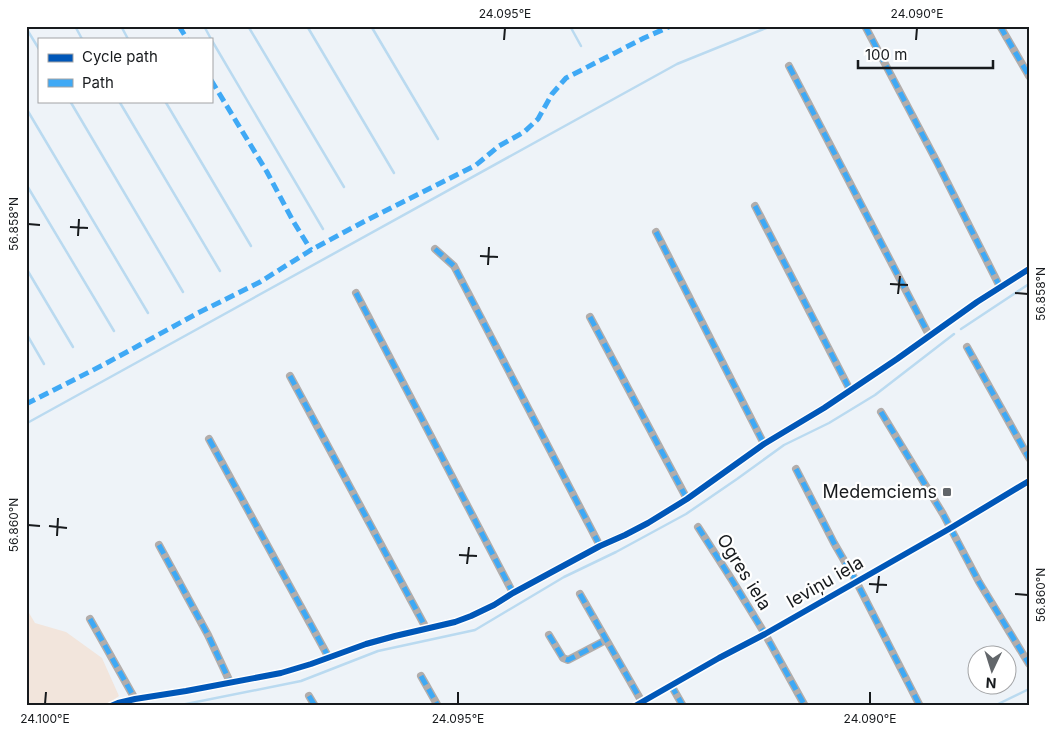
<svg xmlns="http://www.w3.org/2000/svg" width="1055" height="732" viewBox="0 0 1055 732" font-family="Inter,sans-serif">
<rect width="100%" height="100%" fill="#eef3f8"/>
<path fill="#f2e5dc" d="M26,608L35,623L66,632L102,658L119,696L104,706H26Z"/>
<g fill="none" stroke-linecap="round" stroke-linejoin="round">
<g stroke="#badaf0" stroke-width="2.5">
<path d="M75,26L82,39"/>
<path d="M121,26L128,39"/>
<path d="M204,26L211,39"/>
<path d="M248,26L344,187"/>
<path d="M307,26L394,173"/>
<path d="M371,26L438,139"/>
<path d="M570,26L581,46"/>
<path d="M606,26L607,28"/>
<path d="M26,28L39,49"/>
<path d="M211,39L323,229"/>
<path d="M70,101L183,292"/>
<path d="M119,101L220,271"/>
<path d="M165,101L251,246"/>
<path d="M26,108L148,313"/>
<path d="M26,184L114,331"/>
<path d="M26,268L73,347"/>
<path d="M961,329L1029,284"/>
<path d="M26,333L44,364"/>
<path d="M29,422L677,64L771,26"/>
<path d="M176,706L301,681L378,651L475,630L564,577L616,552L686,514L737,479L784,445L829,423L875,395L954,334"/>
<path d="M994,706L1029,689"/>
</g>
<g stroke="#b2adab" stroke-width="8">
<path d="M865,26L938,164L1000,287"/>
<path d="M1000,26L1029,76"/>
<path d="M789,66L929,335"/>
<path d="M755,206L850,390"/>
<path d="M656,232L764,444"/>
<path d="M435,249L454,266L600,546"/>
<path d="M356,293L513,593"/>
<path d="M590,317L687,499"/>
<path d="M967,347L1029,458"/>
<path d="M290,376L426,628"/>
<path d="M881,412L943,514L979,582L1029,664"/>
<path d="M209,439L329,658"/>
<path d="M796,469L834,543L856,581L920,706"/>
<path d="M698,527L732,580L765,634L805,706"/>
<path d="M159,545L208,635L230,682"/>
<path d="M580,594L642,702"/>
<path d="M90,619L135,699"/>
<path d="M549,635L563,658L568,660L606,640"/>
<path d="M421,676L438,706"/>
<path d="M671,685L683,706"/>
<path d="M309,696L315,706"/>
<path d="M111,706L118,703L135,699L186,691L281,673L311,664L366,644L395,636L455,622L471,616L494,605L513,593L600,546L625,535L648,523L687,499L764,444L824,408L897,359L977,302L1029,269"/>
<path d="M635,706L719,658L765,634L949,529L1029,481"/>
</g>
<g stroke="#3fa9f5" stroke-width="5" stroke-dasharray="10 5" stroke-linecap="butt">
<path d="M179,26L187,39"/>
<path d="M865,26L938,164L1000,287"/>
<path d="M1000,26L1029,76"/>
<path d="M789,66L929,335"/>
<path d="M211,80L267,172L293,221L311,250"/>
<path d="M755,206L850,390"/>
<path d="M656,232L764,444"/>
<path d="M435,249L454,266L600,546"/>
<path d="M356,293L513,593"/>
<path d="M590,317L687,499"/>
<path d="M967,347L1029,458"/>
<path d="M290,376L426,628"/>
<path d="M26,404L103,365L198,313L260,282L311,250L365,221L476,165L499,146L524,132L538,119L552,94L566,78L644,38L671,26"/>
<path d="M881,412L943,514L979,582L1029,664"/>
<path d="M209,439L329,658"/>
<path d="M796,469L834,543L856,581L920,706"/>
<path d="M698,527L732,580L765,634L805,706"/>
<path d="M159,545L208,635L230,682"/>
<path d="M580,594L642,702"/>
<path d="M90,619L135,699"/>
<path d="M549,635L563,658L568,660L606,640"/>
<path d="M421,676L438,706"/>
<path d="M671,685L683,706"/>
<path d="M309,696L315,706"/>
</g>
<g stroke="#fff" stroke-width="9">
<g id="cycleway">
<path d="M111,706L118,703L135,699L186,691L281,673L311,664L366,644L395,636L455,622L471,616L494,605L513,593L600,546L625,535L648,523L687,499L764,444L824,408L897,359L977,302L1029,269"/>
<path d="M635,706L719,658L765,634L949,529L1029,481"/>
</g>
</g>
<use href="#cycleway" stroke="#0057b8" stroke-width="6"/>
</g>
<path fill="none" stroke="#171a1d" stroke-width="2" d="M504,40L505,28M916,40L917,28M28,224L40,225M70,227L88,228M78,236L79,219M480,256L498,257M488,265L489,247M890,284L908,285M1015,293L1028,294M898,294L900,276M28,525L40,526M49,526L67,528M57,536L58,518M459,555L477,556M467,564L469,547M869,584L887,585M877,593L879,576M1015,594L1028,595M45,704L46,692M458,704V692M870,704V692"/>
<rect fill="#62666a" stroke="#fff" stroke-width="2" x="942" y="487" width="10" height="10" rx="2.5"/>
<g text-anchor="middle" stroke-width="4.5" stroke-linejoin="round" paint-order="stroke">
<g font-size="18" fill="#171a1d" stroke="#fff" text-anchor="end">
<text x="937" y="498">Medemciems</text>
</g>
<g font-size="18" fill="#171a1d" stroke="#fff">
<text transform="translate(744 572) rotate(58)" y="6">Ogres iela</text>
<text transform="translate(825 582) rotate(-30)" y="6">Ieviņu iela</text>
</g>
</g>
<rect width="1055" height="732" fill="none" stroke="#ffffff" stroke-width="55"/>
<rect x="38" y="38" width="175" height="65" fill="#ffffff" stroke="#a2a3a5"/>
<rect x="48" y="54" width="25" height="8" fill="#0057b8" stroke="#a2a3a5"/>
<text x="82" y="62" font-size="15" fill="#171a1d">Cycle path</text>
<rect x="48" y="79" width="25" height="8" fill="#3fa9f5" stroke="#a2a3a5"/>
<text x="82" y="88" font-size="15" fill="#171a1d">Path</text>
<g transform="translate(992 670) rotate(184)"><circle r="24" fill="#ffffff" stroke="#a2a3a5"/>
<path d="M0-4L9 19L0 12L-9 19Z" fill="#62666a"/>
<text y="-8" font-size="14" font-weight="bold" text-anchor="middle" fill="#171a1d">N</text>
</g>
<path d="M858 60v8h135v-8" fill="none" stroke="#171a1d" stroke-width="2.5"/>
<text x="865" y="60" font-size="15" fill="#171a1d" stroke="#ffffff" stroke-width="4" paint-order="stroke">100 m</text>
<rect x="28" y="28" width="1000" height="676" fill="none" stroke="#171a1d" stroke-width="2"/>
<g font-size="12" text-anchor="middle" fill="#171a1d">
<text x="505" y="18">24.095°E</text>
<text x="917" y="18">24.090°E</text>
<text transform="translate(14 224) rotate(-90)" y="4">56.858°N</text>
<text transform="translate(1041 294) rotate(-90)" y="4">56.858°N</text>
<text transform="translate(14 525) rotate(-90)" y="4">56.860°N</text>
<text transform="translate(1041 595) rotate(-90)" y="4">56.860°N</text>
<text x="45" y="723">24.100°E</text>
<text x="458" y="723">24.095°E</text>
<text x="870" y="723">24.090°E</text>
</g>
</svg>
